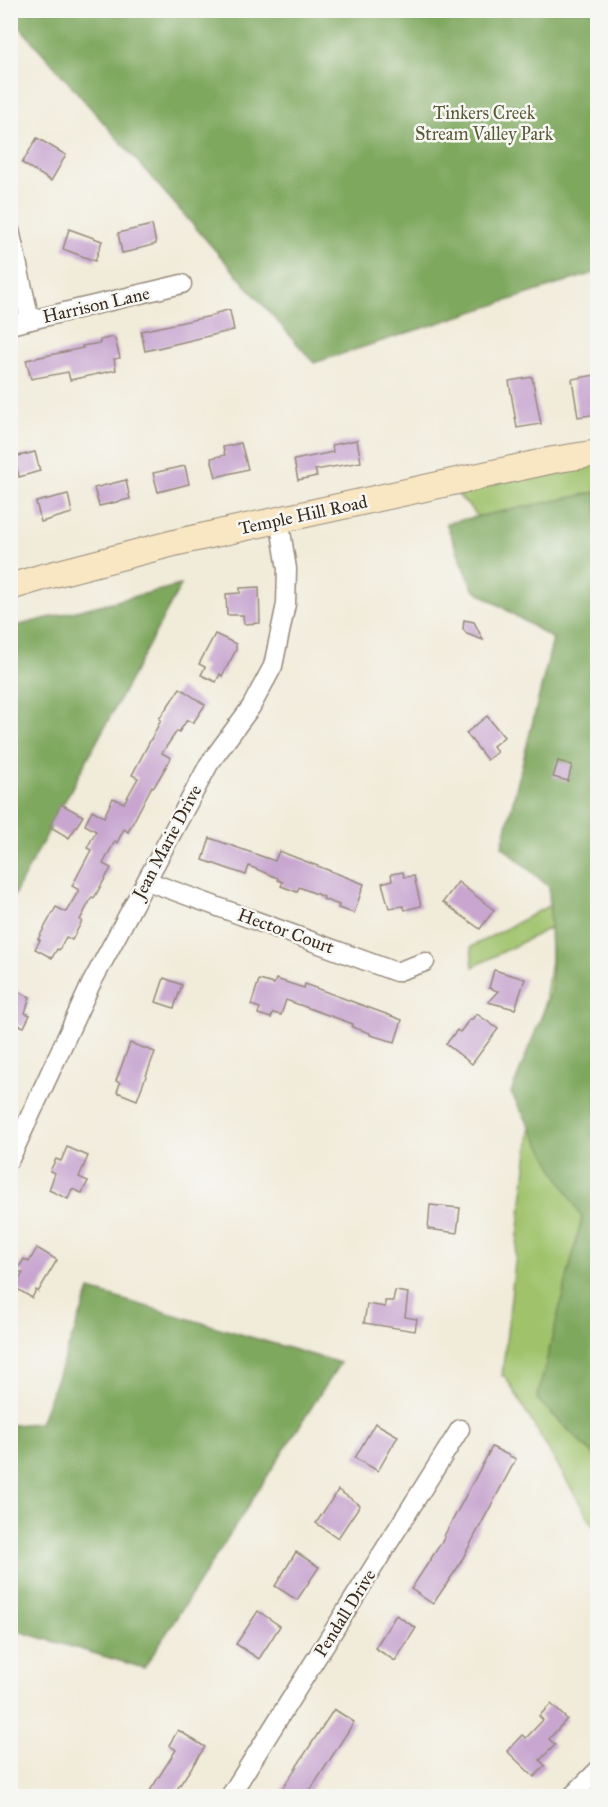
<svg xmlns="http://www.w3.org/2000/svg" width="608" height="1807" viewBox="0 0 608 1807" font-family="'IM FELL Great Primer',serif">
<rect width="100%" height="100%" fill="#f6f6f2"/>
<filter id="ink" filterUnits="userSpaceOnUse"><feTurbulence type="fractalNoise" baseFrequency=".0167" numOctaves="2"/><feDisplacementMap in="SourceGraphic" scale="12" xChannelSelector="R" yChannelSelector="G"/><feConvolveMatrix kernelMatrix="1 2 1 2 8 2 1 2 1" color-interpolation-filters="sRGB"/></filter>
<filter id="wash" filterUnits="userSpaceOnUse"><feTurbulence type="fractalNoise" baseFrequency=".008" numOctaves="4" result="noise"/><feDisplacementMap in="SourceGraphic" scale="24" xChannelSelector="R" yChannelSelector="G"/><feGaussianBlur stdDeviation="1.35" result="paint"/><feColorMatrix in="noise" values="0 0 0 0 0 0 0 0 0 0 0 0 0 0 0 0 0 1.4 0 .05"/><feComposite in="paint" operator="in"/></filter>
<g filter="url(#wash)">
<rect width="100%" height="100%" fill="#f1ebd9"/>
<path fill="#9fc26b" stroke="#6d7644" stroke-width="1.5" d="M597,459V1532L505,1376H502L529,1141L533,1087L556,925L473,967L471,947L560,900L597,641L458,495L535,472Z"/>
<g fill="#7fa85f" stroke="#5d693e" stroke-width="1.5">
<path d="M10,11H597V272L314,363L11,17Z"/>
<path d="M597,492V1458L537,1399L582,1218L511,1093L552,990L549,887L502,846L553,639L473,589L446,523Z"/>
<path d="M181,585L11,901V627Z"/>
<path d="M90,1290L340,1363L144,1668L11,1629V1425L40,1423Z"/>
</g>
<g id="blocks">
<g fill="#c8a6d0">
<path d="M37,138L66,155L51,181L22,163Z"/>
<path d="M152,225L156,244L137,249V250L122,253L118,233Z"/>
<path d="M69,229L102,241L95,261L63,249Z"/>
<path d="M228,310L230,311L234,330L145,351L141,331L216,315V313Z"/>
<path d="M113,337L114,339H115L120,358L114,359L116,370L70,380L68,372L31,379L26,360L83,348L82,346L100,343V340Z"/>
<path d="M595,375L597,392V414L578,417L572,379Z"/>
<path d="M532,377L541,424L517,428L509,381Z"/>
<path d="M357,440L361,462L315,470L317,476L298,480L294,460L333,452L332,445Z"/>
<path d="M241,443L248,469L216,477L211,458L225,455L223,447Z"/>
<path d="M35,452L40,471L19,477L14,457Z"/>
<path d="M185,466L189,484L158,492L153,473Z"/>
<path d="M126,480L130,499L99,506L94,488Z"/>
<path d="M68,494L72,513L41,522L36,502Z"/>
<path d="M259,587L260,623L244,624L243,615H227L226,594L240,593V588Z"/>
<path d="M464,620L474,622L483,640L467,634L463,629Z"/>
<path d="M215,634L236,644V650L222,676L220,674L216,682L201,675L205,667L199,664Z"/>
<path d="M180,688L205,705L193,723L187,720L179,732L177,731L162,753L171,758L154,787L152,786L128,832L124,829L117,843L115,841L103,864L111,868L94,898L92,897L80,920L82,921L72,940L66,937L59,950L57,949L52,958L35,949L40,940L38,939L56,907L66,912L79,890L72,886L91,850L87,848L96,831L85,825L92,810L104,817L113,798L124,803L138,778L132,775L161,720L159,719Z"/>
<path d="M487,716L504,737L493,746L497,752L487,760L466,733Z"/>
<path d="M558,761L572,765L568,781L553,777Z"/>
<path d="M61,804L83,816L69,838L49,826Z"/>
<path d="M210,838L275,861L279,851L364,884L354,913L338,908L339,905L323,899L324,897L299,887L297,892L281,886L283,882L278,880V878L249,866L246,875L203,860Z"/>
<path d="M403,872L404,877L414,876L421,906L405,910L403,906L389,908L382,883L392,880L391,874Z"/>
<path d="M458,882L494,910L480,929L443,902Z"/>
<path d="M494,970L525,979L515,1009L488,1002L498,991L489,988Z"/>
<path d="M164,978L182,985L174,1008L156,1002Z"/>
<path d="M276,979L304,988L305,984L402,1020L395,1042L370,1035V1033L352,1027L353,1024L286,1000L281,1015L273,1013L271,1018L258,1014L260,1008L251,1005L259,980L274,984Z"/>
<path d="M10,988L30,997L25,1013L30,1015L24,1027L10,1022Z"/>
<path d="M477,1014L498,1029L472,1064L446,1044L457,1030L460,1032L470,1019L471,1020Z"/>
<path d="M130,1043L155,1052L137,1100L117,1092L120,1083L116,1081Z"/>
<path d="M67,1147L88,1156L79,1177L88,1181L82,1193L72,1189L68,1199L49,1190L55,1173L50,1171L56,1159L61,1161Z"/>
<path d="M430,1205L460,1208L457,1233L428,1229Z"/>
<path d="M37,1248L57,1260L38,1292L36,1290L32,1298L14,1287L23,1273L17,1270L24,1259L29,1262Z"/>
<path d="M395,1291L408,1293L405,1317L417,1319L415,1331L364,1323L367,1304L385,1307V1301H393Z"/>
<path d="M375,1423L398,1436L378,1471L355,1458Z"/>
<path d="M492,1447L516,1459L458,1567L433,1604L411,1589L445,1537L444,1536Z"/>
<path d="M338,1490L360,1505L338,1538L316,1523Z"/>
<path d="M296,1552L319,1567L297,1600L275,1586Z"/>
<path d="M258,1611L280,1626L259,1659L236,1644Z"/>
<path d="M396,1615L416,1628L395,1661L375,1648Z"/>
<path d="M551,1704L567,1719L549,1739L555,1745L540,1760L545,1766L534,1777L507,1751L522,1735L526,1738L543,1720L539,1716Z"/>
<path d="M334,1709L354,1722L306,1797H293L282,1789Z"/>
<path d="M178,1730L205,1747L172,1797H146L176,1750L169,1745Z"/>
</g>
</g>
</g>
<g filter="url(#ink)">
<use href="#blocks" fill-opacity="0" stroke="#968a7c" stroke-width="1.5"/>
<g fill="none" stroke-linecap="round" stroke-linejoin="round">
<g stroke="#968a7c" stroke-width="21">
<g id="minor">
<path d="M10,230L30,320"/>
<path d="M10,325L182,284"/>
<path d="M147,881L396,972L425,962"/>
<path d="M10,1159L91,984L209,764L251,707L273,666L286,604L287,569L279,519"/>
<path d="M230,1796L460,1429"/>
<path d="M572,1796L598,1770"/>
</g>
</g>
<g stroke="#968a7c" stroke-width="28">
<path id="secondary" d="M10,587L43,577L178,542L553,460L598,453"/>
</g>
<use href="#minor" stroke="#fff" stroke-width="18"/>
<use href="#secondary" stroke="#f9e7c3" stroke-width="26"/>
</g>
</g>
<g text-anchor="middle" stroke-width="5" stroke-linejoin="round" paint-order="stroke">
<g font-size="18" fill="#595835" stroke="#f6f6f2">
<text x="484" y="119">Tinkers Creek<tspan x="484" dy="21">Stream Valley Park</tspan></text>
</g>
<g font-size="18" fill="#3b2a1e" stroke="#f6f6f2">
<text transform="translate(96 305) rotate(-13)" y="6">Harrison Lane</text>
<text transform="translate(303 515) rotate(-12)" y="6">Temple Hill Road</text>
<text transform="translate(167 842) rotate(-62)" y="6">Jean Marie Drive</text>
<text transform="translate(286 931) rotate(20)" y="6">Hector Court</text>
<text transform="translate(345 1613) rotate(-58)" y="6">Pendall Drive</text>
</g>
</g>
<rect width="608" height="1807" fill="none" stroke="#f6f6f2" stroke-width="36"/>
</svg>
